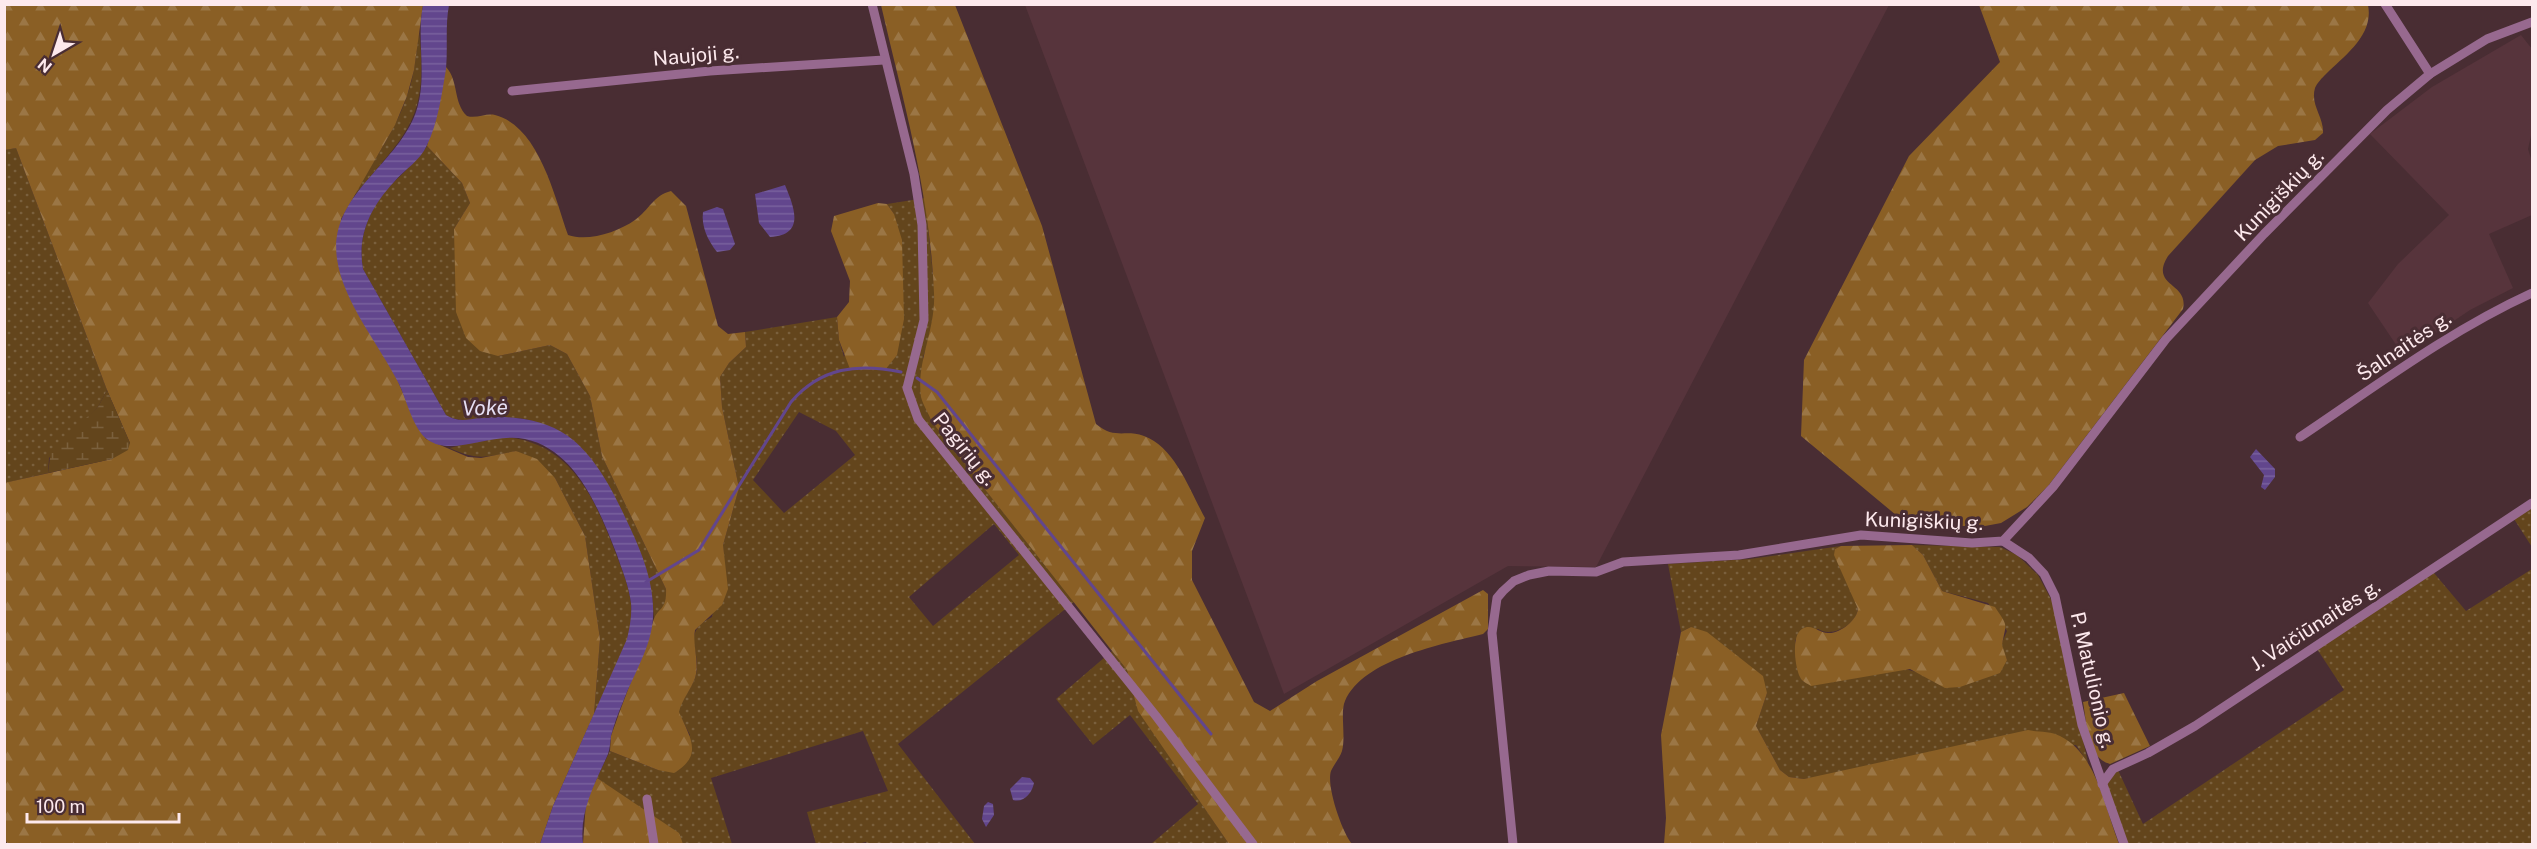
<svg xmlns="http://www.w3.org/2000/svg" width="2537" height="849" viewBox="0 0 2537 849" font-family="'Public Sans',sans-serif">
<defs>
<pattern id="grass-dots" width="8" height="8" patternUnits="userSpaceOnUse" patternTransform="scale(1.5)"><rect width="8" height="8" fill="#63451c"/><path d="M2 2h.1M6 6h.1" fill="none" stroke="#7a603d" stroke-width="1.8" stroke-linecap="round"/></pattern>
<pattern id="forest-firs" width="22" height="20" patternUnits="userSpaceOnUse" patternTransform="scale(1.5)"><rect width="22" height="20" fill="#8a5f25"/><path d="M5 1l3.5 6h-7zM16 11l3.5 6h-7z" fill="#9b7645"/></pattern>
<pattern id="wetland-marsh" width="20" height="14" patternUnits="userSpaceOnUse" patternTransform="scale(1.5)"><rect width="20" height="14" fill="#63451c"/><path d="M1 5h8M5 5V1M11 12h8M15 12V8" fill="none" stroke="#7a603d"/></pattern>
<pattern id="water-rules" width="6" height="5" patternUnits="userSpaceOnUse" patternTransform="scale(1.5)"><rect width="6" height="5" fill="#62468d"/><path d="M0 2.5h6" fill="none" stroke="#79619d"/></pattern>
</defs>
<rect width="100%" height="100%" fill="#492d33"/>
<g fill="#57343c">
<path d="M1025,5H1889L1596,567L1508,566L1284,694Z"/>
<path d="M2521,35L2532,49V131L2528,149L2532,162V215L2489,234L2513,288L2470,310L2403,355L2368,303L2398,264L2449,215L2370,134L2432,87Z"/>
</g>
<g fill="url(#grass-dots)" fill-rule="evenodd">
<path d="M419,31C429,120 407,132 354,196C371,163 395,132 407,96C415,75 416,53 419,31Z"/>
<path d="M427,146L462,183L470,203L454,229L498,356L550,345L567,354L590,396L602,456L666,589C667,603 664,609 654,618L652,595L569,437C552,428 535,419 516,418C494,416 463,426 446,415L363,269C357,235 371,205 395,181C407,169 418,160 427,146Z"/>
<path d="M16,148L107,390L98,407L49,458L48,473L5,483L4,150Z"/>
<path d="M925,198L935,295L933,329L923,357L932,422L1074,602L898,744L975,844H867L866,842L857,844H816L807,812L888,791L863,731L711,778L732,844H684L597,778L610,751L658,770L690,735L678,712C682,699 690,691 695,678C704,652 678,634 712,617L724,566L723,545L739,488L722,407L720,377L729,363L746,347L745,332L837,317L839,340L844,357L894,214L887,204ZM799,412L836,431L855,455L784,513L753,480ZM994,524L1019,555L933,626L909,597Z"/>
<path d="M504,437C571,442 595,499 616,554C624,575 634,598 631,621C628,652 607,685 594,714L600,639L585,536L555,478L516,451C488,457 477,461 450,448L485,439Z"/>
<path d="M2532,506V547L2514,519Z"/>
<path d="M1912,545L2000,547L2017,555L2038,575L2053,603L2088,763L2076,745L1804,779L1789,777L1780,770L1756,726L1767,693L1691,627L1681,632L1668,564L1750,559L1841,546L1835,549L1858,609C1856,625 1832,638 1818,629L1795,640L1800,676L1804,682L1902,668L1923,674L1934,682L2007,660L2001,645L2007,631L1988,603L1942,591L1923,555Z"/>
<path d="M2532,569V844H2127L2107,788L2108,781L2118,770L2143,824L2344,690L2317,649L2434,573L2466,611Z"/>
<path d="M1112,651L1127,670L1139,711L1229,844H1151L1198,804L1130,715L1093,745L1056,699Z"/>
</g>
<g fill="url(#forest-firs)">
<path d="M5,5H423L414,70L407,96L395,125L341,219L399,384L418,428L426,439L468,457L481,458L516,451L537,459L555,478L585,536L600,639L594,714L553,806L540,844H8L4,839V483L112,459L130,443L107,390L16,148L5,150Z"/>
<path d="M881,5H955L1042,226L1096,424C1115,440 1125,429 1144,436C1175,447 1190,491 1205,518L1192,551V580L1254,702L1270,711L1317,681L1483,590L1488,594V629L1483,634C1443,644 1363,659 1345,701C1340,712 1346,736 1342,751C1340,758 1334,764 1331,771C1326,786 1342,832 1352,844H1229L1138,711L1127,670L932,422C929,414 923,405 921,397C916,362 936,330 934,293C930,194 903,100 881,5Z"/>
<path d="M1979,5H2368C2374,35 2345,55 2326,74C2322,78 2317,83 2315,88C2310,105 2324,117 2323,133L2315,140L2278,146L2255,160L2168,256C2149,287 2189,282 2183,309L2048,486L2027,507L2001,523L1985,526H1948L1896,515L1801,436L1804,360L1909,156L2000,62Z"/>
<path d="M446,67C459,81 453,103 467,116C476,119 486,113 495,115C539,126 555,198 568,235C588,242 618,232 635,220C649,210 654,195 671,191L686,206L718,326L728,334L745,332L746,347L729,363L720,377L722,407L739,488L723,545L728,589L722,605L695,630C692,646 700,662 695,678C691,690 682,699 679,712C690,738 704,755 674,773L658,770L610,751L611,736C624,698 640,660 653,622C657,607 667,612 666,589L602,456L590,396L567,354L550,345L498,356L480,351L466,338L456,312L454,229L470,203L462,183L427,146Z"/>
<path d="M878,203L887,204L894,214L902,240L904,319L897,355L885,370L850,369L839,340L837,317L849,302L850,281L831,231L834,216Z"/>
<path d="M1912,545L1923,555L1942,591L1995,607C2009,628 2006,622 2002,645L2007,660L2000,673L1960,687L1945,688L1910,669L1811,686C1807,683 1802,682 1800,677C1795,667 1791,635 1802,629C1812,623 1818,633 1828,633C1840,634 1857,620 1858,609L1834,555L1835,549L1841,546Z"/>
<path d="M1691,627L1707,632L1763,676L1767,693L1756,726L1780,770L1789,777L1804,779L2028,730C2038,732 2051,731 2060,736C2097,754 2105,809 2119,844H1664L1666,818L1661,735L1681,632Z"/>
<path d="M2124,693L2150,746L2110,764C2086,757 2087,723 2083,702Z"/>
<path d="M597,778L679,833L683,844H583L586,802Z"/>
</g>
<path fill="url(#wetland-marsh)" d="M107,390L130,443L128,450L112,459L48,473L51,450L98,407Z"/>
<g fill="url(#water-rules)">
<path d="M423,5H449C445,26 448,47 446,69C442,93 438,123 427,145C420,161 405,169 394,182C370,208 357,235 363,269L446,415C459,423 467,419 481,418C511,415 543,419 568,436C594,455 612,489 625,517C640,548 655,582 653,617C652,646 633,675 623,702C618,713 614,725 611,736C610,743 610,748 608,754C595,784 579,811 583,844H540L553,806L627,639C630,626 632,615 631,603C629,586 622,570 617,555C600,512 577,450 525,439C492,432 453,457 428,440C413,429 407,401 399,384C380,346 343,302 337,259C328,195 397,166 416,112C428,76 416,41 423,5Z"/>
<path d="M785,185C794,207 806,235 770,237L759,223L755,194Z"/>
<path d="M717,207L723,209L735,244L730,250L717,252C708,241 701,226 703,212Z"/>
<path d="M2256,449L2275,469V477L2265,490L2261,487L2264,475L2250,457Z"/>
<path d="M1022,777L1030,778L1034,783C1032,793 1024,803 1013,800L1010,789Z"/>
<path d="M988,802L993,804L994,815L986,827L982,819L984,806Z"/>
</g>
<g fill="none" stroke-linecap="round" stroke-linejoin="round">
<g stroke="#62468d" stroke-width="3">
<path d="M917,378L937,392L1211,734"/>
<path d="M646,582L699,550L791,402C821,367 858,363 901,372"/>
</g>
<g stroke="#97698f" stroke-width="9">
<path d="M872,4L914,174L922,225L924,320L907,388L918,419L1156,716L1253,844"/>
<path d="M2385,4L2430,74"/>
<path d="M512,91L710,71L884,60"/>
<path d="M2300,437C2376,386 2449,331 2532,293"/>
<path d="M2003,541L2029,558L2044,574L2055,596L2082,725L2124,844"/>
<path d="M2102,784L2113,769L2148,753L2195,726L2532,503"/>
<path d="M647,799L654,844"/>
<path d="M1513,844L1492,633L1497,598L1503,591L1514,581L1529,575L1549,571L1596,572L1623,562L1739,555L1861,535L1972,543L2003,541L2053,487L2166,339L2264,234L2387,110L2430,74L2487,39L2532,22"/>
</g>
</g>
<g text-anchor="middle" stroke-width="6" stroke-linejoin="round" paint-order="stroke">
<g font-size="20" fill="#fde9ed" stroke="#492d33">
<text transform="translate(696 55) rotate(-5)" y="7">Naujoji g.</text>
<text transform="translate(2279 195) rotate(-46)" y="7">Kunigiškių g.</text>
<text transform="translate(2404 346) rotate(-34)" y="7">Šalnaitės g.</text>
<text transform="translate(965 449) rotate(51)" y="7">Pagirių g.</text>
<text transform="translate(1924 521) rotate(2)" y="7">Kunigiškių g.</text>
<text transform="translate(2315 625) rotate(-33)" y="7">J. Vaičiūnaitės g.</text>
<text transform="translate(2093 680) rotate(77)" y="7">P. Matulionio g.</text>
</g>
<g font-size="21" font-style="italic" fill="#e6dff4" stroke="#492d33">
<text transform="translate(485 408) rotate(-2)" y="7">Vokė</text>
</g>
</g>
<rect width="2537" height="849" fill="none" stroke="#fde9ed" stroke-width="12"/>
<g transform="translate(54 54) rotate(219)" stroke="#492d33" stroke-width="4.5" paint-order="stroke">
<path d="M0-4.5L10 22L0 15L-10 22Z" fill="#fde9ed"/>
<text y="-9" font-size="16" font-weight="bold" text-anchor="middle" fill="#fde9ed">N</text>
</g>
<path d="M27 813v9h152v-9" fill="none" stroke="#fde9ed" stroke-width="3"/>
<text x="36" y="813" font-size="18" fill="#fde9ed" stroke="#492d33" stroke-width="4.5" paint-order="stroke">100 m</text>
</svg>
